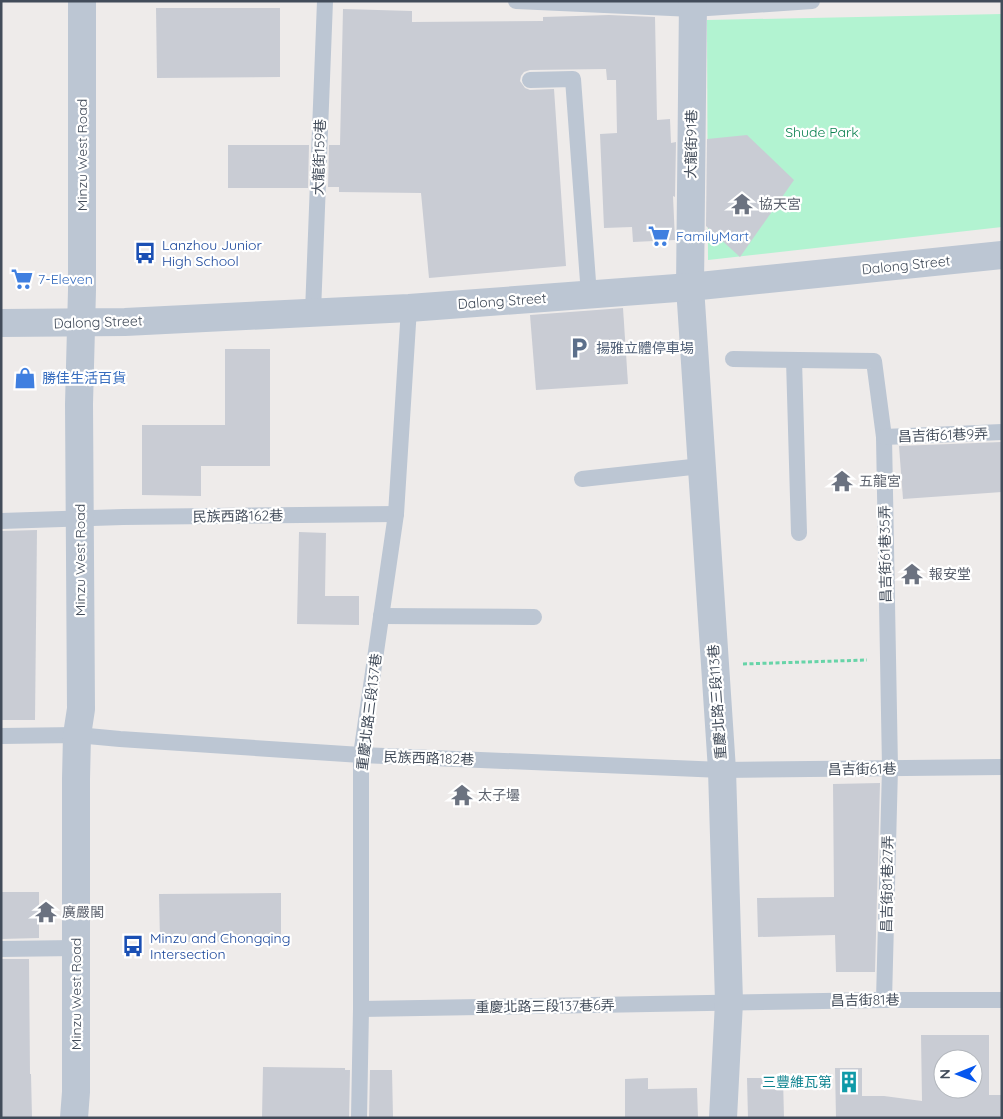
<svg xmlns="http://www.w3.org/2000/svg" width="1003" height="1119" viewBox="0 0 1003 1119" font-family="Quicksand,'Noto Sans TC',sans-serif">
<rect width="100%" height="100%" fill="#eeebea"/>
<path fill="#b2f3d1" d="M1002,14V227L708,260L707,20Z"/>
<g fill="#c9ccd4" fill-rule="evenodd">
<path d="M156,8H280V77L157,78Z"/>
<path d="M343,9L412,11V22L543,21V17L609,15L655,17L657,120L670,119L671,143L676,142L675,197L673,196L675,240L633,242L632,227L604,228L600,134L617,133L616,80H607L606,69L530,70L524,72L521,76L520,81L525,88L530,90L554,89L566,266L429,278L421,193L339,192V187H328L329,145H340Z"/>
<path d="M747,135L794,180L740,257L706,226L707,139Z"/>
<path d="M228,145H309L308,188H228Z"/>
<path d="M623,308L628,384L536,390L530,315Z"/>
<path d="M225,349H270V466H201V496L142,495V425H225Z"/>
<path d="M1002,442V492L903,499L899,446Z"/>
<path d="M37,530L35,720H1V531Z"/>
<path d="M299,532L326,533L325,596H359V625L297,624Z"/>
<path d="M880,783L875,972H836L835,935L758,937L757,898L834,897L833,784Z"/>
<path d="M1,892H39V938L1,939Z"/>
<path d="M281,893V941L160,942L159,894Z"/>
<path d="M1,959H29L30,1074H31L32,1118H1Z"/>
<path d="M921,1035H989V1095H1002V1118H836L835,1068H862V1096H884L922,1101ZM943,1059H973V1089H943Z"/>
<path d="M263,1067L345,1068V1070H350L349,1118H262Z"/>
<path d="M370,1070H392L393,1118H369Z"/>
<path d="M648,1078V1089L697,1088L698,1118H625V1079Z"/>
<path d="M747,1078H783L784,1118H748Z"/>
</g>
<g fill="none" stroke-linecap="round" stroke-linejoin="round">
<path stroke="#67d4a8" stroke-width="3" stroke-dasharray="4 2.5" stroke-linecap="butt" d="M743,664L867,660"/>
<g stroke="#bcc6d3" stroke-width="16">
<path d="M516,1L693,9L812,1"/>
<path d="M530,80L573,79L589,295"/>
<path d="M313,312L325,1"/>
<path d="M733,359L874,361L884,437L890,768L884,1000"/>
<path d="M794,360L799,533"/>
<path d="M884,437L1002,432"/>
<path d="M582,479L701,466"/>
<path d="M1,521L123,517L396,514"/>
<path d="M381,616L534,617"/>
<path d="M1,736L77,735L120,739L361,755L722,770L1002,767"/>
<path d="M1,949L76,948"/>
<path d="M361,1009L884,1000H1002"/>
<path d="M359,1118L361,1009V755L396,514L409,308"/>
</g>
<g stroke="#bcc6d3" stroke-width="28">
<path d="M693,1L690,287L722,770L729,1002L723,1118"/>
<path d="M1,323L125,322L409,308L690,287L1002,255"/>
</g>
<path stroke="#bcc6d3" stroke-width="28" d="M74,1118L76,1092V779L77,735L81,709L79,404L82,290V1"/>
</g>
<defs>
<g id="temple-bare" transform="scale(1.725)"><path d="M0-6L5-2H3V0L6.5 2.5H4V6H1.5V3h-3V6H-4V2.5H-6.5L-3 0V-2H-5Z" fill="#6b7280" stroke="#fff" stroke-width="2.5" paint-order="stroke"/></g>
<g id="supermarket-bare" transform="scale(1.725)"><path d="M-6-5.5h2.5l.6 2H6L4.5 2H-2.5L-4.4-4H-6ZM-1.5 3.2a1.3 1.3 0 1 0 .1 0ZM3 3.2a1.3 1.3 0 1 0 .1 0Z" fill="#3f7fe0" stroke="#fff" stroke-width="2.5" paint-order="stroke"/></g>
<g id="bus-bare" transform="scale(1.725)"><path d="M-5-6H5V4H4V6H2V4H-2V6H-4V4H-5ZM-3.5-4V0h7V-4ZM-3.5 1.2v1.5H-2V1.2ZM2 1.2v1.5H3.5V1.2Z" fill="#1a4fb4" stroke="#fff" stroke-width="2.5" paint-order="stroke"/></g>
<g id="parking-bare" transform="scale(1.725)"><path d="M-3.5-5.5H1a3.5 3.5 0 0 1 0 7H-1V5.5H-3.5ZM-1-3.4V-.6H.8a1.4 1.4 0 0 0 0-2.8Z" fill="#5c6f8a" stroke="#fff" stroke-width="2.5" paint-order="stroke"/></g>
<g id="shop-bare" transform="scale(1.725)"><path d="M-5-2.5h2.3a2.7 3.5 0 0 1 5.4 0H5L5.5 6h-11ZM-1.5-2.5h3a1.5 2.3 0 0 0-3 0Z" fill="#3f7fe0" stroke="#fff" stroke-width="2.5" paint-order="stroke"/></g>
<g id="building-bare" transform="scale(1.725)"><path d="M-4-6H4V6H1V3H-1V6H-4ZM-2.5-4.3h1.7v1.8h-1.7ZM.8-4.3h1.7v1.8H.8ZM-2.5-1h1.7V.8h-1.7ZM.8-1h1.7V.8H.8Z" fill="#0f9aa8" stroke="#fff" stroke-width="2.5" paint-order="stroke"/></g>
</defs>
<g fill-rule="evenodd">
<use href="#temple-bare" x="742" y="204"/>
<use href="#supermarket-bare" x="659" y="236"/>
<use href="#bus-bare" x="145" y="253"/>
<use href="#supermarket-bare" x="22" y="279"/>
<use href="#parking-bare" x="579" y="348"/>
<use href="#shop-bare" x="25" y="378"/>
<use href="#temple-bare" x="842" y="481"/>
<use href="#temple-bare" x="912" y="574"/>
<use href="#temple-bare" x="462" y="795"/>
<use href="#temple-bare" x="46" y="912"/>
<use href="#bus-bare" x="133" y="946"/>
<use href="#building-bare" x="849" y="1082"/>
</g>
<g text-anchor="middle" stroke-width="4.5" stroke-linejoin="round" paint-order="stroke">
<g font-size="14" fill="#0c8251" stroke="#fff">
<text x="822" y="137">Shude Park</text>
</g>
<g font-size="14" fill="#424c5a" stroke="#fff">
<text transform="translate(691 144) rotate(-89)" y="5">大龍街91巷</text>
<text transform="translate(82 155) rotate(-90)" y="5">Minzu West Road</text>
<text transform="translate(319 157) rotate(-88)" y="5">大龍街159巷</text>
<text transform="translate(906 265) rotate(-6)" y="5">Dalong Street</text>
<text transform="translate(502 301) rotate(-4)" y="5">Dalong Street</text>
<text transform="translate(98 322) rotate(-2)" y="5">Dalong Street</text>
<text transform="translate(943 435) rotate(-2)" y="5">昌吉街61巷9弄</text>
<text transform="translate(238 516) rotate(-1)" y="5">民族西路162巷</text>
<text transform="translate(885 554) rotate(-91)" y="5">昌吉街61巷35弄</text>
<text transform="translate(80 560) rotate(-90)" y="5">Minzu West Road</text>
<text transform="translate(717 702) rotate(-94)" y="5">重慶北路三段113巷</text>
<text transform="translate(369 712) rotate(-83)" y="5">重慶北路三段137巷</text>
<text transform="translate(429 758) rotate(2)" y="5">民族西路182巷</text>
<text transform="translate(862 769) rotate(-1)" y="5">昌吉街61巷</text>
<text transform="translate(887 884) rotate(-89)" y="5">昌吉街81巷27弄</text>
<text transform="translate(76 994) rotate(-90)" y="5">Minzu West Road</text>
<text transform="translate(865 1000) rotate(-1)" y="5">昌吉街81巷</text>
<text transform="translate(545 1006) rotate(-1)" y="5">重慶北路三段137巷6弄</text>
</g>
<g font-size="14" fill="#5b616d" stroke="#fff" text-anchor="start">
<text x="759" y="209">協天宮</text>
<text x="859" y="486">五龍宮</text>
<text x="929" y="579">報安堂</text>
<text x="478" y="800">太子壜</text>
<text x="62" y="917">廣嚴閣</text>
</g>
<g font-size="14" fill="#366cbe" stroke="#fff" text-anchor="start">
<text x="676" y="241">FamilyMart</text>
<text x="38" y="284">7-Eleven</text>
<text x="42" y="383">勝佳生活百貨</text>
</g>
<g font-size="14" fill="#164399" stroke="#fff" text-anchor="start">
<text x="162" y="250">Lanzhou Junior<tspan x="162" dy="16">High School</tspan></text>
<text x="150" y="943">Minzu and Chongqing<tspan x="150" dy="16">Intersection</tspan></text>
</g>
<g font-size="14" fill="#4e5e75" stroke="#fff" text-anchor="start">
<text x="596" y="353">揚雅立體停車場</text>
</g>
<g font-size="14" fill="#0d838f" stroke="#fff" text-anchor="end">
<text x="832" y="1087">三豐維瓦第</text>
</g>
</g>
<rect width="1003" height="1119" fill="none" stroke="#424c5a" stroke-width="5"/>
<g transform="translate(958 1074) rotate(269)"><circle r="24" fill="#ffffff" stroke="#b3b7bd"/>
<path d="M0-4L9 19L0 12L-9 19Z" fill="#0556ee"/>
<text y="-8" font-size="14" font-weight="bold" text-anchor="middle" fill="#424c5a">N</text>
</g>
</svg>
